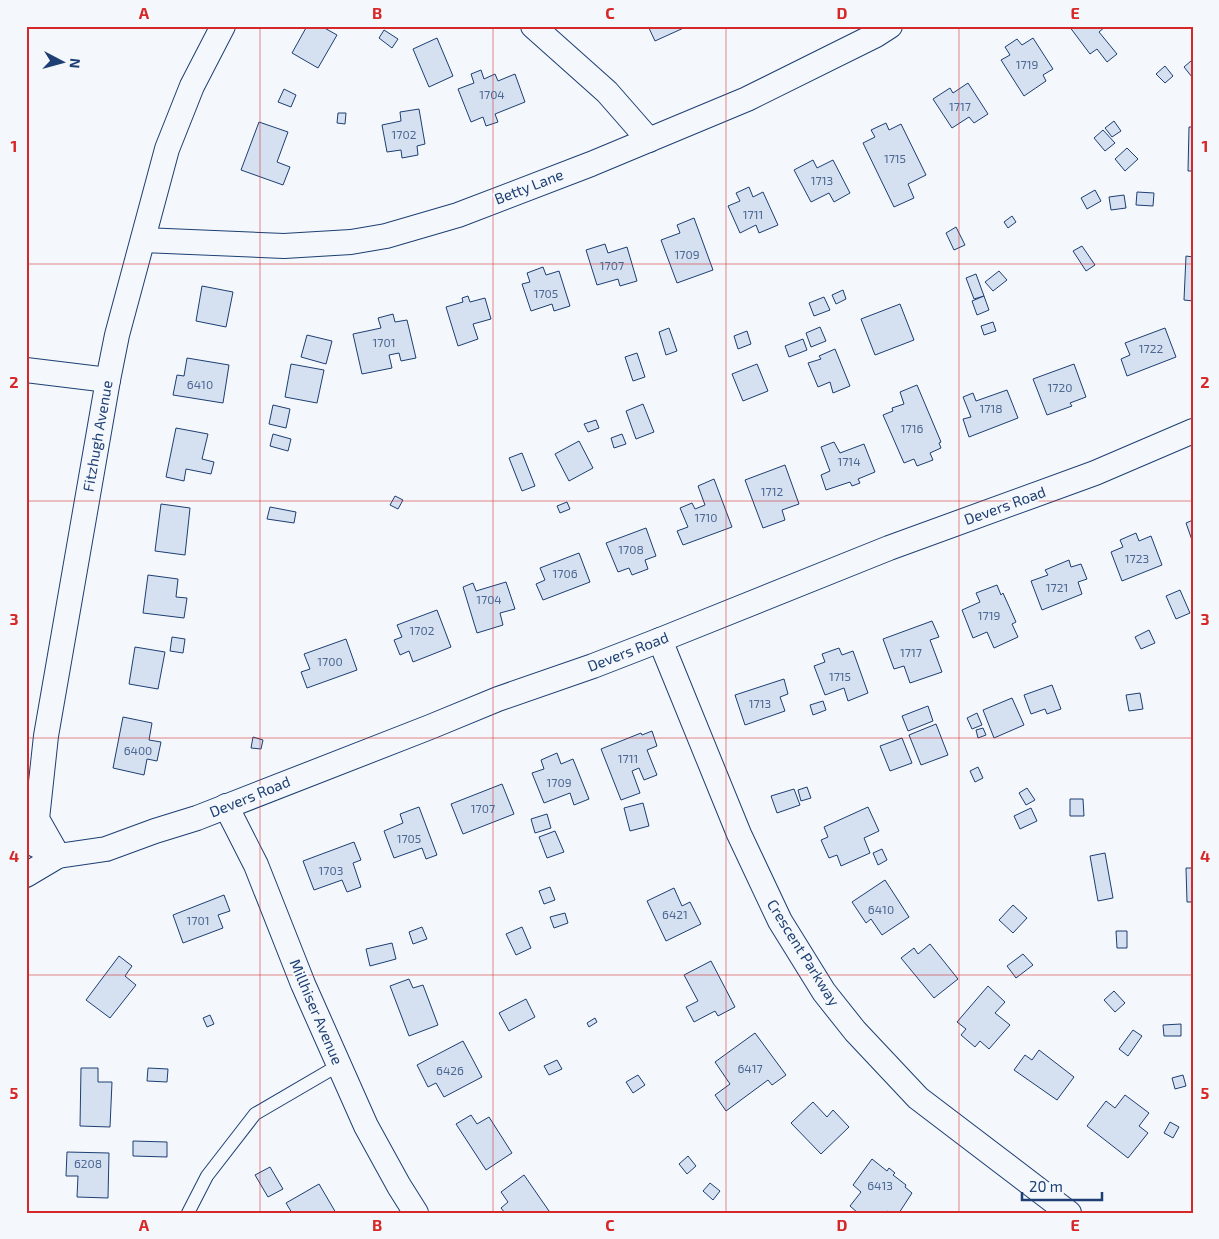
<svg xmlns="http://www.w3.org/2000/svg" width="1219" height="1239" viewBox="0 0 1219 1239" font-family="'Exo 2',sans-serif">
<rect width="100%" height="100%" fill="#f4f7fb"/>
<g fill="#d5e0f0" stroke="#1d3f73">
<path d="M307,26H321L337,35L318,68L292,53Z"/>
<path d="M648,26H688L655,41Z"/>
<path d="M1069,26H1106L1099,32L1117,54L1107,62L1097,49L1090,54Z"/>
<path d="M384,30L398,39L392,48L379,38Z"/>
<path d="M437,38L453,76L429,87L413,49Z"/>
<path d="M1033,38L1053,69L1043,75L1046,81L1024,96L1001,60L1010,55L1005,47L1017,39L1022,45Z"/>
<path d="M1191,61L1193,62L1192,77L1184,67Z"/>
<path d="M1165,66L1173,76L1165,83L1156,74Z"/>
<path d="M481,70L484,79L495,74L498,81L515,74L525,102L495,114L498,122L486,126L483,117L471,122L458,89L474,83L471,74Z"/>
<path d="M968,83L988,114L974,123L969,117L952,128L933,99L950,88L953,93Z"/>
<path d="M284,89L296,95L291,107L278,102Z"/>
<path d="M419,109L425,144L417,146L418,155L402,158L401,150L387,152L382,125L401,121L400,112Z"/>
<path d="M338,113H346L345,124L337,123Z"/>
<path d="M1114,121L1121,131L1112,137L1105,128Z"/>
<path d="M259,122L288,132L277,162L290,167L283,185L241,170Z"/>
<path d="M886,123L889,130L901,124L926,175L908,184L914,198L894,207L863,143L875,137L871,130Z"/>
<path d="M1189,127H1193V171H1188Z"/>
<path d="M1103,130L1115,143L1105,151L1094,138Z"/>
<path d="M1127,148L1138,159L1125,171L1115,159Z"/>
<path d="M813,160L817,168L833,160L850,193L834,202L829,193L811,202L794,170Z"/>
<path d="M749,187L753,197L763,192L778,225L759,233L756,225L740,233L728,206L740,201L736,193Z"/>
<path d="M1095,190L1101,201L1087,209L1081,198Z"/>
<path d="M1137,192L1154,193L1153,206L1136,205Z"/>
<path d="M1124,195L1126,208L1111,210L1109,197Z"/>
<path d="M1012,216L1016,222L1008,228L1004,222Z"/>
<path d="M694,218L713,270L677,283L661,240L680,233L677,225Z"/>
<path d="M956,227L965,245L954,250L946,233Z"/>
<path d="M605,244L608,253L627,247L637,281L620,286L618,279L597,285L586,250Z"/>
<path d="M1082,246L1095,265L1086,271L1073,251Z"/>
<path d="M1186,256L1193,257V301L1184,300Z"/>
<path d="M543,267L546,275L559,271L570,306L554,311L552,304L531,311L522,284L530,282L527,273Z"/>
<path d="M999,271L1007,280L993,291L985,282Z"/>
<path d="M976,274L984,296L974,299L966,278Z"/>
<path d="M202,286L233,292L226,327L196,321Z"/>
<path d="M843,290L846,299L836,304L832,295Z"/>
<path d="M468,296L470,302L485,298L491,319L473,324L478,339L458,346L446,307L463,302L462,298Z"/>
<path d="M984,296L989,310L977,315L972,301Z"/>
<path d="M824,297L830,310L814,316L809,303Z"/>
<path d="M900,304L914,340L875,355L861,319Z"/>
<path d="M393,314L395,322L407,320L416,358L401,361L399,353L389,355L392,368L362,374L353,334L381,328L378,318Z"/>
<path d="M993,322L996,331L984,335L981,326Z"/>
<path d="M820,327L826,341L811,347L806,333Z"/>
<path d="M669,328L677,351L666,355L659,332Z"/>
<path d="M1165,328L1176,357L1127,376L1121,359L1130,355L1125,343Z"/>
<path d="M747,331L751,344L738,349L734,336Z"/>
<path d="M307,335L332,341L326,364L301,357Z"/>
<path d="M803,339L807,350L789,357L785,346Z"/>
<path d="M835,349L850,386L833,393L830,382L818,387L808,363L821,359L819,356Z"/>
<path d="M637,353L645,377L633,381L625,357Z"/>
<path d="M187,358L229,365L223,403L173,395L177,375L184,376Z"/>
<path d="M291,364L324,370L317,403L285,397Z"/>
<path d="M757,364L768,391L743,401L732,374Z"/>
<path d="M1074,364L1086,397L1070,403L1072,406L1047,415L1033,379Z"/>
<path d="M917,385L941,442L939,443L941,448L930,453L933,460L917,466L914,459L904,463L883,415L893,411L892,408L904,404L900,392Z"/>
<path d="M1007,390L1018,418L969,437L963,419L971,417L963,397L973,393L976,401Z"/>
<path d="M643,404L654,432L636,439L626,411Z"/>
<path d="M273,405L290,409L286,428L269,424Z"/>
<path d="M596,420L599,428L588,432L584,424Z"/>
<path d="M176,428L208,434L202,459L214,462L211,474L186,469L184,481L166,477Z"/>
<path d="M273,434L291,439L288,451L270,446Z"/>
<path d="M622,434L626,444L614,448L611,438Z"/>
<path d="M579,441L593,468L569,481L555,454Z"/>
<path d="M834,442L840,453L864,444L875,472L858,479L860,483L852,486L850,482L826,490L821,475L830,471L821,447Z"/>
<path d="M522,453L535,486L522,491L509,458Z"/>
<path d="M785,465L799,504L782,510L785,520L763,528L745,480Z"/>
<path d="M714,479L732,527L683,545L677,531L688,527L680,508L692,503L695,509L705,505L698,486Z"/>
<path d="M395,496L403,500L398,509L390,505Z"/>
<path d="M567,502L570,509L560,513L557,506Z"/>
<path d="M161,504L190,508L185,555L155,551Z"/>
<path d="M270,507L296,512L294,523L267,519Z"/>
<path d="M1193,520V543L1186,523Z"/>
<path d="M646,528L656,556L645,560L648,569L632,575L629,568L618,572L606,543Z"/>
<path d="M1136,533L1139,541L1151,536L1162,565L1122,581L1111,552L1123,547L1120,540Z"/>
<path d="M579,553L590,582L543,600L536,584L545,580L540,568Z"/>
<path d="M1069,560L1071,567L1081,564L1087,579L1078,582L1082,594L1042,610L1031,581L1048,575L1045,570Z"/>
<path d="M148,575L178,579L176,597L187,598L184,618L143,613Z"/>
<path d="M506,582L515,609L500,613L503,625L477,633L463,587L473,583L476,591Z"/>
<path d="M997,585L1001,595L1003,593L1016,622L1012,624L1018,637L994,648L987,632L973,638L962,610L980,602L976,593Z"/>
<path d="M1180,590L1190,613L1176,619L1166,596Z"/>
<path d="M437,610L451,647L413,662L409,651L400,655L394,640L402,637L397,625Z"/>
<path d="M932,621L939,637L930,640L942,672L910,683L904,666L894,669L883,639Z"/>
<path d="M1149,630L1155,643L1141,649L1135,637Z"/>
<path d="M172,637L185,639L183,653L170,651Z"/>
<path d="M346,639L357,670L307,688L301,672L310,669L304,654Z"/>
<path d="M135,647L165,652L158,689L129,684Z"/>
<path d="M839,648L842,655L853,651L868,693L848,701L844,688L825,695L814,666L825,662L822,654Z"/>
<path d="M784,679L788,694L780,697L785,711L745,725L735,695Z"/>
<path d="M1052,685L1061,709L1047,714L1045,709L1031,714L1024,695Z"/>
<path d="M1140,693L1143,709L1129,711L1126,695Z"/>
<path d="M1012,698L1024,725L994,738L983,710Z"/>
<path d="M823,701L826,710L813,715L810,705Z"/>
<path d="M928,706L933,721L908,731L902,716Z"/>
<path d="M977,713L982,725L972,729L967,718Z"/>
<path d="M123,717L152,723L149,740L161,742L157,761L147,759L144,775L113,768Z"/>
<path d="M936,724L948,755L921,765L909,735Z"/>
<path d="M983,728L986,735L978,738L976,730Z"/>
<path d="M652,731L657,746L647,750L657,775L644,780L639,768L632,771L640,793L621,800L601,749L641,733L642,735Z"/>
<path d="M253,737L263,740L261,749L251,748Z"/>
<path d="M902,738L912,763L890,771L880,746Z"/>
<path d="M557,753L561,764L573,759L589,799L574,805L570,793L544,803L532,773L544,769L541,760Z"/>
<path d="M978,767L983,778L975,782L970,771Z"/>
<path d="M502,784L514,814L463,834L451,804Z"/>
<path d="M807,787L811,798L801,801L798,790Z"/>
<path d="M1027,788L1035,800L1026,805L1019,793Z"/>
<path d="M794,789L800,805L777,813L771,796Z"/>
<path d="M1070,799H1083L1084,816H1070Z"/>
<path d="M643,803L649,826L630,831L624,808Z"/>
<path d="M419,807L437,855L426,859L422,848L394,858L384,831L403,823L400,814Z"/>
<path d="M868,807L879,831L864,838L870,853L841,866L837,855L829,858L821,840L828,837L824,827Z"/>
<path d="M1031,808L1037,821L1020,829L1014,816Z"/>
<path d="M547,814L551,828L535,833L531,819Z"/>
<path d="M555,831L564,852L547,858L539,837Z"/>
<path d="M354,842L361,860L353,863L361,887L347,892L342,880L314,890L303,861Z"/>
<path d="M882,849L887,860L878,865L873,853Z"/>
<path d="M1105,853L1113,898L1098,901L1090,856Z"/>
<path d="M1186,868H1193V902H1187Z"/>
<path d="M885,880L909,917L882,935L871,919L866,923L852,902Z"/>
<path d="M550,887L555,900L544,904L539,891Z"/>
<path d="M674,888L682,906L690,902L701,924L666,941L647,901Z"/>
<path d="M224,895L230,911L218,915L223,928L183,943L173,915Z"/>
<path d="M1013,905L1027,918L1013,933L999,920Z"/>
<path d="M565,913L568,923L554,928L550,917Z"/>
<path d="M422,927L427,939L413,944L409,932Z"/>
<path d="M522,927L531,948L516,955L506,934Z"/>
<path d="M1116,931H1127V948H1117Z"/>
<path d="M392,943L396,959L370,966L366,949Z"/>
<path d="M930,944L958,979L934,998L901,958L914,948L918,954Z"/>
<path d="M1023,954L1033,965L1016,978L1007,966Z"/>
<path d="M119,956L132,966L125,976L136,985L110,1018L86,1000Z"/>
<path d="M711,961L735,1007L718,1016L715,1011L694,1022L686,1007L698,1001L684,975Z"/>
<path d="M409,979L413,988L423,985L438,1025L409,1036L390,986Z"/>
<path d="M988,986L1005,1002L995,1013L1010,1025L989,1049L980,1041L975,1047L961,1035L966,1029L957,1022Z"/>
<path d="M1114,991L1125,1003L1115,1012L1104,1000Z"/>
<path d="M526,999L535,1017L509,1031L499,1013Z"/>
<path d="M210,1015L214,1024L207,1027L203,1018Z"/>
<path d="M595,1018L597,1022L589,1027L587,1023Z"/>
<path d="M1181,1024V1036H1164L1163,1025Z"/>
<path d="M1133,1030L1142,1036L1128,1056L1119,1049Z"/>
<path d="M755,1033L786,1075L772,1085L768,1080L726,1111L715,1095L730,1084L715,1062Z"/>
<path d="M463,1041L482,1077L444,1097L436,1083L428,1087L417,1065Z"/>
<path d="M1039,1050L1074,1077L1057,1100L1014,1070L1025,1055L1032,1060Z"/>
<path d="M557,1060L562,1069L549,1075L544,1066Z"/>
<path d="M81,1068H98V1082H112L110,1127L80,1126Z"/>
<path d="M148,1068L168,1069L167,1082L147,1081Z"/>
<path d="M638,1075L645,1085L633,1093L626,1082Z"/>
<path d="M1183,1075L1186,1086L1175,1089L1172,1078Z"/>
<path d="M1125,1095L1149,1113L1139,1126L1148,1133L1128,1158L1087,1126L1106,1101L1115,1108Z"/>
<path d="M813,1102L827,1117L833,1110L849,1127L821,1154L791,1123Z"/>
<path d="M471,1115L477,1124L489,1117L512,1153L486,1170L456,1124Z"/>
<path d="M1170,1122L1179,1127L1173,1138L1164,1133Z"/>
<path d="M133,1141L167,1142V1157L133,1156Z"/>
<path d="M67,1152L109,1153L108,1198L77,1197L78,1176H66Z"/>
<path d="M688,1156L696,1166L687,1174L679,1164Z"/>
<path d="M872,1159L887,1171L889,1168L895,1173L893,1175L906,1185L905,1187L912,1193L899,1213H890L887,1211L886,1213H858L850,1206L861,1192L853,1185Z"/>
<path d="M270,1167L283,1189L268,1197L255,1175Z"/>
<path d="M524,1175L549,1211L547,1213H505L501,1208L508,1202L501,1192Z"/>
<path d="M710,1183L720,1191L713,1200L703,1191Z"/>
<path d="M319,1184L336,1213H292L286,1203Z"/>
</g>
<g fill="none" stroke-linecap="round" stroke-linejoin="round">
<g stroke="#1d3f73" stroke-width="14">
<path id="lane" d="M188,1213L207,1176L255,1114L339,1065"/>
</g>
<g stroke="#1d3f73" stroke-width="26">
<g id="street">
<path d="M533,26L607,92L649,140"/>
<path d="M143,240L284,246L351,242L386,236L458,215L591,164L747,99L876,35L890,26"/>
<path d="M26,370L108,380"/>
<path d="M660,640L739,834L780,921L824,992L855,1031L918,1098L1069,1213"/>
<path d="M226,806L256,865L303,984L366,1126L399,1186L416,1213"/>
<path d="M26,840L58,856"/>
<path d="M58,856L37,819L46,736L108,380L117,335L167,149L192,86L223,26"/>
<path d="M26,875L58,856L106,849L155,831L197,818L430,727L498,699L593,666L660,640L889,548L1095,473L1193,431"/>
</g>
</g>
<use href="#lane" stroke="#f4f7fb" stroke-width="12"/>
<use href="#street" stroke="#f4f7fb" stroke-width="24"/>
</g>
<path fill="none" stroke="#d62828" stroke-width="1" stroke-opacity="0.55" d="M260,26V1213M493,26V1213M726,26V1213M959,26V1213M26,264H1193M26,501H1193M26,738H1193M26,975H1193"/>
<g text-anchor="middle" stroke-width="4" stroke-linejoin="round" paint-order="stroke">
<g font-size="12" fill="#4b6792">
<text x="1027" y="69">1719</text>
<text x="492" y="99">1704</text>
<text x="960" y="111">1717</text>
<text x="404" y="139">1702</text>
<text x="895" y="163">1715</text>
<text x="822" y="185">1713</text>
<text x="753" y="219">1711</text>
<text x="687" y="259">1709</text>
<text x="612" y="270">1707</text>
<text x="546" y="298">1705</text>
<text x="384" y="347">1701</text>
<text x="1151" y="353">1722</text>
<text x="200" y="389">6410</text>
<text x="1060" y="392">1720</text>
<text x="991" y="413">1718</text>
<text x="912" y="433">1716</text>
<text x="849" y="466">1714</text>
<text x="772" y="496">1712</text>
<text x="706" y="522">1710</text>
<text x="631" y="554">1708</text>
<text x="1137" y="563">1723</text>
<text x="565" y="578">1706</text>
<text x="1057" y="592">1721</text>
<text x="489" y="604">1704</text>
<text x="989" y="620">1719</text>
<text x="422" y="635">1702</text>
<text x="911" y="657">1717</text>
<text x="330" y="666">1700</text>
<text x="840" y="681">1715</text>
<text x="760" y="708">1713</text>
<text x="138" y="755">6400</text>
<text x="628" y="763">1711</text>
<text x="559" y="787">1709</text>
<text x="483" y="813">1707</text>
<text x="409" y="843">1705</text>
<text x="331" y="875">1703</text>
<text x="881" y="914">6410</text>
<text x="675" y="919">6421</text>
<text x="198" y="925">1701</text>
<text x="750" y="1073">6417</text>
<text x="450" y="1075">6426</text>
<text x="88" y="1168">6208</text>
<text x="880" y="1190">6413</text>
</g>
<g font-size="15" fill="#1d3f73" stroke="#f4f7fb">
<text transform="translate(529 187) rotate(-21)" y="5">Betty Lane</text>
<text transform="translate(98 436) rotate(-80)" y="5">Fitzhugh Avenue</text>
<text transform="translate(1005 506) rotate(-20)" y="5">Devers Road</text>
<text transform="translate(628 652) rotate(-21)" y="5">Devers Road</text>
<text transform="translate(250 797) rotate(-22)" y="5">Devers Road</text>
<text transform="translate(803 953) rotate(58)" y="5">Crescent Parkway</text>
<text transform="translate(316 1012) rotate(67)" y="5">Millhiser Avenue</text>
</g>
</g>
<rect width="1219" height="1239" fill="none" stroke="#f4f7fb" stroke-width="55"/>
<g transform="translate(62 62) rotate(96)" stroke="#f4f7fb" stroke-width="4" paint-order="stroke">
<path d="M0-4L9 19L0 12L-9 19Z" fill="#1d3f73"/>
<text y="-8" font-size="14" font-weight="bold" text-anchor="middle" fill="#1d3f73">N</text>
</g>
<path d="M1022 1192v8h80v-8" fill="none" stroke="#1d3f73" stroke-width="2.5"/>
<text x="1029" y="1192" font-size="15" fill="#1d3f73" stroke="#f4f7fb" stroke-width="4" paint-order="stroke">20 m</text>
<rect x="28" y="28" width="1164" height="1184" fill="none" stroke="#d62828" stroke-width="2"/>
<g font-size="16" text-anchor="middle" font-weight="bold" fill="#d62828">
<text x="144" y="19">A</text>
<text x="377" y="19">B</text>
<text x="610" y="19">C</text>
<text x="842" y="19">D</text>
<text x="1075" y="19">E</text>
<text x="14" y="152">1</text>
<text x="1205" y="152">1</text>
<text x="14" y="388">2</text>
<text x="1205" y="388">2</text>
<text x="14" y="625">3</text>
<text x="1205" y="625">3</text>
<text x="14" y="862">4</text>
<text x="1205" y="862">4</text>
<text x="14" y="1099">5</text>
<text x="1205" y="1099">5</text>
<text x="144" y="1231">A</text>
<text x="377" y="1231">B</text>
<text x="610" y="1231">C</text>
<text x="842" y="1231">D</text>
<text x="1075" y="1231">E</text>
</g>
</svg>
